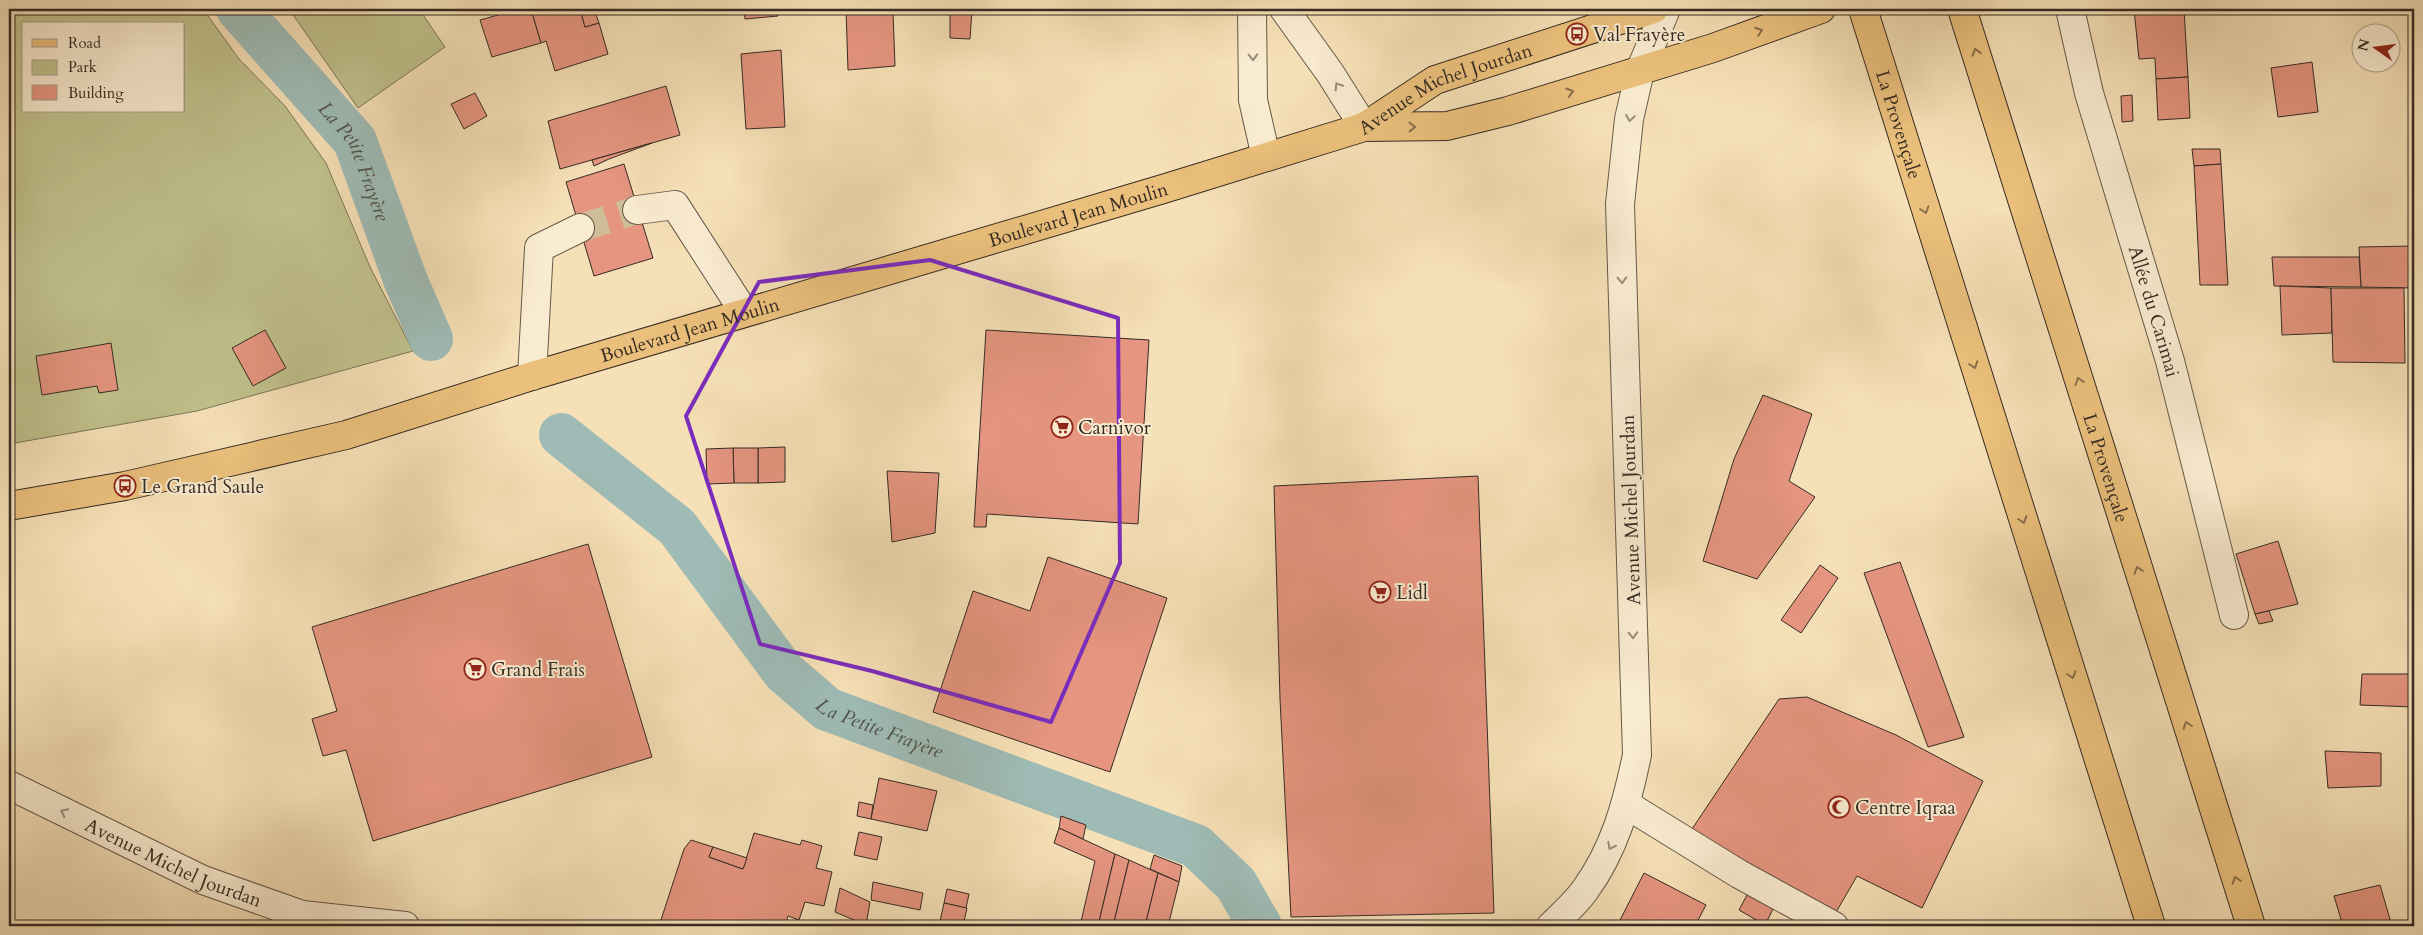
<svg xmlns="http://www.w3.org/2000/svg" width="2423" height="935" viewBox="0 0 2423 935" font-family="Cardo,serif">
<rect width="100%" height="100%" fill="#f6e0b7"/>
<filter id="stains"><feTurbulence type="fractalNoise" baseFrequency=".004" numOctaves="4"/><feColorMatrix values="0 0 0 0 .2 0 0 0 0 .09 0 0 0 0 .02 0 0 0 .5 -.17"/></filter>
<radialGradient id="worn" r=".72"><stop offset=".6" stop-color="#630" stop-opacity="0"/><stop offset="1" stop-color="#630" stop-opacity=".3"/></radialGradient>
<g fill="#c0c18c" stroke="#7a7658" fill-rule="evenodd">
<path d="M9,9H203L239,59L285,106L326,163L370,267L413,351L197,411L9,444ZM24,24H184V111H24Z"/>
<path d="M289,9H419L445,47L358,108Z"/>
</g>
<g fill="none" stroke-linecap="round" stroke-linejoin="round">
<g stroke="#9ebbb5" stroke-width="44">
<path id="s1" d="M238,9L355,141L405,279L431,339"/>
<path id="s2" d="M561,435L677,527L784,672L827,709L1196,846L1236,884L1260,926"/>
</g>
</g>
<g fill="#e59580" stroke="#352b23">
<path d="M520,9H531L541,43L492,57L480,20Z"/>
<path d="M531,9H580L585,27L599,23L608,54L555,71L546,41L541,43Z"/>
<path d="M580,9H594L599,23L585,27Z"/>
<path d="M744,9H777L778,16L745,19Z"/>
<path d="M846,9H906L893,11L895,66L848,70Z"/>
<path d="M950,9H972L970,39L950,38Z"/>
<path d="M2134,9H2184L2188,77L2156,79L2155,58L2139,59Z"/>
<path d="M781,50L785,127L746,129L741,54Z"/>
<path d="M2312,62L2318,112L2278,117L2271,68Z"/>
<path d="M2188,77L2190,118L2158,120L2156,79Z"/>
<path d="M666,86L680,135L560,169L548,121Z"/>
<path d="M475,93L487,116L464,129L451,104Z"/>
<path d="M2132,95L2133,121L2122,122L2121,96Z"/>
<path d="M652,143L609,159L594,166L592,160Z"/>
<path d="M2192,149H2220L2221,164L2194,166Z"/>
<path d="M624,164L653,258L594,276L566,182Z"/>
<path d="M2221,164L2228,285H2200L2194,166Z"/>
<path d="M2414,246V288L2361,287L2359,247Z"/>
<path d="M2272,257H2359L2361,287L2274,286Z"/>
<path d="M2280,286L2331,288L2332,333L2282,335Z"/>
<path d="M2331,288H2404L2405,363L2333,362Z"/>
<path d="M265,330L286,368L253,386L232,348Z"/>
<path d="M986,330L1149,340L1138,524L987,514L986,527H974Z"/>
<path d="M111,343L118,390L99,393L97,386L42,395L36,356Z"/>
<path d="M1763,395L1812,414L1789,481L1815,497L1757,579L1703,561L1734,459Z"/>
<path d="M785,447V482L758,483V448Z"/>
<path d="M733,448H758V483H734Z"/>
<path d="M733,448L734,483L707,484L706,449Z"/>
<path d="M887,471L939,473L935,533L892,542Z"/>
<path d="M1478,476L1494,913L1291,917L1280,699L1274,486Z"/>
<path d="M2278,541L2298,604L2255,614L2236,554Z"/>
<path d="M588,544L652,757L373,841L346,750L323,756L312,719L337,711L312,627Z"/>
<path d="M1048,557L1167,598L1110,772L933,712L973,591L1030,611Z"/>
<path d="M1900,562L1964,737L1928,747L1864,573Z"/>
<path d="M1820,565L1838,578L1801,633L1781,620Z"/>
<path d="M2269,611L2273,621L2259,624L2255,614Z"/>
<path d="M2362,674H2414V707L2360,705Z"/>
<path d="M1807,697L1896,735L1983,781L1922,908L1857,876L1835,914L1690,832L1779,699Z"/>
<path d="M2325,751L2381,753V786L2328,788Z"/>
<path d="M879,778L937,791L927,831L871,819Z"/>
<path d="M859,802L873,805L871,819L857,816Z"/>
<path d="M1061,816L1086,825L1083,839L1059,828Z"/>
<path d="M1059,828L1115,854L1098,926H1080L1095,861L1054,843Z"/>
<path d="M859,832L882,837L877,860L854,855Z"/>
<path d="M754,833L800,845L802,840L822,846L816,868L832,872L824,906L805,902L799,920L788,916L785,926H659L684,849L691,840L713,847L709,857L743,869Z"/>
<path d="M713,847L747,858L743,869L709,857Z"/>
<path d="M1115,854L1129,860L1113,926H1098Z"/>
<path d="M1154,855L1182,866L1179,882L1150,869Z"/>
<path d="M1129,860L1158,873L1145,926H1113Z"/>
<path d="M1158,873L1179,882L1168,926H1145Z"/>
<path d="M1644,873L1706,905L1695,926H1617Z"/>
<path d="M873,882L923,893L920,910L871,900Z"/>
<path d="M2380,885L2392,926H2343L2334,896Z"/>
<path d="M840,888L870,902L866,925L835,912Z"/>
<path d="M947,889L969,894L966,908L944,903Z"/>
<path d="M1747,895L1773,909L1765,925L1739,910Z"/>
<path d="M944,903L967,908L963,926H939Z"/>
</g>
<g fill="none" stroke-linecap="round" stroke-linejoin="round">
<path stroke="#cfbc99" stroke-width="28" stroke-dasharray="28 14" stroke-linecap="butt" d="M580,228L637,210"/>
<g stroke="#655848" stroke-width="30">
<g id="minor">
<path d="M1252,9L1253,100L1266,157"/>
<path d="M1284,9L1330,73L1364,127"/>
<path id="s3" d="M2070,9L2089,93L2170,361L2234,615"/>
<path d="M637,210L675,205L744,312"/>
<path d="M532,376L539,248L580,228"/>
<path id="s4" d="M9,785L203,880L302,915L405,926"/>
<path d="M1627,805L1739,874L1834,926"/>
<path d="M1551,926C1562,915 1576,903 1585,890C1615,849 1627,803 1637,755L1620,204L1629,119L1640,71L1666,9"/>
</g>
</g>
<g stroke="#352b23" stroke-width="30">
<g id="major">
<path d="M1364,127L1447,126L1508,111L1713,48L1821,9"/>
<path id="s5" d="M9,506L125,486L346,435L532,376L1163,189L1364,127L1435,80L1654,9"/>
</g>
</g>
<g stroke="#352b23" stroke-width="30">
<g id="highway">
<path id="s6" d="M1863,9L2151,926"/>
<path id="s7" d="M1962,9L2251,926"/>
</g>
</g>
<use href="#minor" stroke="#f9ebd0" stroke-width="28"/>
<use href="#major" stroke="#ebc07c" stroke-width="28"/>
<use href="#highway" stroke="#ebc07c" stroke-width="28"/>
</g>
<defs><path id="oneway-chevron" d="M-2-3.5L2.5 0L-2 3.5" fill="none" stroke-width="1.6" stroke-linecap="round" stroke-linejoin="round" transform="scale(1.25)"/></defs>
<g stroke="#876e4b">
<use href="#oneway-chevron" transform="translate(1759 31) rotate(-20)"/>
<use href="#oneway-chevron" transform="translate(1976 52) rotate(-107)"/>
<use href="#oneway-chevron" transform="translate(1570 92) rotate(-17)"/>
<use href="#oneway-chevron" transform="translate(1412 127) rotate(-1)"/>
<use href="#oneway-chevron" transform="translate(1925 210) rotate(72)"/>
<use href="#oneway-chevron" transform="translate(1974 365) rotate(72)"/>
<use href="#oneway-chevron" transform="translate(2079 381) rotate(-108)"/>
<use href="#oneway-chevron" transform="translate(2023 520) rotate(72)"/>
<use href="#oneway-chevron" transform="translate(2138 570) rotate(-108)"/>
<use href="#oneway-chevron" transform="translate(2072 675) rotate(72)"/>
<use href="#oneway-chevron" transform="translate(2187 725) rotate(-108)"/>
<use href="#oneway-chevron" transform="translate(2236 880) rotate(-108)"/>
</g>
<g stroke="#978b7a">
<use href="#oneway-chevron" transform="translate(1253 57) rotate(89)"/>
<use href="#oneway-chevron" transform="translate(1338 86) rotate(-122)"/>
<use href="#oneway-chevron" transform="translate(1630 118) rotate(99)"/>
<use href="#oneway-chevron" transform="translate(1622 280) rotate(88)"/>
<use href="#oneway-chevron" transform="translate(1633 635) rotate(88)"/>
<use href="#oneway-chevron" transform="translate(64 812) rotate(-154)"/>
<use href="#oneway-chevron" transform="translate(1611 846) rotate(117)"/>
</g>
<path fill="none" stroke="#7b2cbf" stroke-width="4" stroke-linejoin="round" d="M930,260L1118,318L1120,563L1051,722L872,671L760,644L686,416L759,282Z"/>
<defs>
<g id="bus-ring" transform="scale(1.125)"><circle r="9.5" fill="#f9ebd0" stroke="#8f2418" stroke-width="1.5"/><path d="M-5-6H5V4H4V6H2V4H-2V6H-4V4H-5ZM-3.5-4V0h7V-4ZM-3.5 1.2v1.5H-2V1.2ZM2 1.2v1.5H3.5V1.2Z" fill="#8f2418"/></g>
<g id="supermarket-ring" transform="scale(1.125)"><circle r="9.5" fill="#f9ebd0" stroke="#8f2418" stroke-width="1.5"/><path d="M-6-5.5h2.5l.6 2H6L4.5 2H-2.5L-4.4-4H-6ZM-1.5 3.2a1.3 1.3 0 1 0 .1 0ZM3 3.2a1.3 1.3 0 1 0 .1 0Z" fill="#8f2418"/></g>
<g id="mosque-ring" transform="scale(1.125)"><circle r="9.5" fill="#f9ebd0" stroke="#8f2418" stroke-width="1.5"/><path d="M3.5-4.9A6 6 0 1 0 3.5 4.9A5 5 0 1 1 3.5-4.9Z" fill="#8f2418"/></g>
</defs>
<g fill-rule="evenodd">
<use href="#bus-ring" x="1577" y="34"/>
<use href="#supermarket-ring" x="1062" y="427"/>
<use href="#bus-ring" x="125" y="486"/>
<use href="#supermarket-ring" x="1380" y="592"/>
<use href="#supermarket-ring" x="475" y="669"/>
<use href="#mosque-ring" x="1839" y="807"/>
</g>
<g text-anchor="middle" stroke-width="4" stroke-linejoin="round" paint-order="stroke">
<g font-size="19" fill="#352b23" stroke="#f9ebd0" text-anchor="start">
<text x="1593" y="41">Val Frayère</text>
<text x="1078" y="434">Carnivor</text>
<text x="141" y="493">Le Grand Saule</text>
<text x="1396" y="599">Lidl</text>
<text x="491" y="676">Grand Frais</text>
<text x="1855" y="814">Centre Iqraa</text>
</g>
<g font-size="19" fill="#352b23" stroke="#f9ebd0">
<text dy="7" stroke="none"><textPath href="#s5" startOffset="1499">Avenue Michel Jourdan</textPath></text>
<text dy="7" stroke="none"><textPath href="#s6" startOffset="121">La Provençale</textPath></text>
<text dy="7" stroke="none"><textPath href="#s5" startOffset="1109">Boulevard Jean Moulin</textPath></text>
<text dy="7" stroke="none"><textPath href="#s3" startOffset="314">Allée du Carimai</textPath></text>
<text dy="7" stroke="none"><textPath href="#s5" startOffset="704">Boulevard Jean Moulin</textPath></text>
<text dy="7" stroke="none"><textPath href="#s7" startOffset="481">La Provençale</textPath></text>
<text transform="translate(1630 510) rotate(-92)" y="7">Avenue Michel Jourdan</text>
<text dy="7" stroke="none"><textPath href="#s4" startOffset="182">Avenue Michel Jourdan</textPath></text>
</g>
<g font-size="20" font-style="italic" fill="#4f4f48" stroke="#f9ebd0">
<text dy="7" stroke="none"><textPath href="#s1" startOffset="194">La Petite Frayère</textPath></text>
<text dy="7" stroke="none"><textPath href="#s2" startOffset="441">La Petite Frayère</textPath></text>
</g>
</g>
<rect width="2423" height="935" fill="none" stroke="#f6e0b7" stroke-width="30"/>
<rect x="10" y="10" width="2403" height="915" fill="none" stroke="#352b23" stroke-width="2.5"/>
<rect x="15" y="15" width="2393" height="905" fill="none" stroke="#352b23"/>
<rect x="22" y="22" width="162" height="90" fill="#f9ebd0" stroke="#ab9e8b"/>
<rect x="32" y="39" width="25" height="8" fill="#ebc07c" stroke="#ab9e8b"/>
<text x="68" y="48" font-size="15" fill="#352b23">Road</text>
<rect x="32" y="60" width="25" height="15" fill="#c0c18c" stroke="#ab9e8b"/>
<text x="68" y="72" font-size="15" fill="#352b23">Park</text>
<rect x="32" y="85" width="25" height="15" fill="#e59580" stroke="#ab9e8b"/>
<text x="68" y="98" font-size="15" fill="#352b23">Building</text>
<g transform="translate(2376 48) rotate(284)"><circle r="24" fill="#f9ebd0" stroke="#ab9e8b"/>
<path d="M0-4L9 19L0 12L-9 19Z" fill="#8f2418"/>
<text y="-8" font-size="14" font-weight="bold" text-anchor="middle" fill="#352b23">N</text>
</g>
<rect width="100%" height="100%" filter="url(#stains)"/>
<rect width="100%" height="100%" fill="url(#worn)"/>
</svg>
